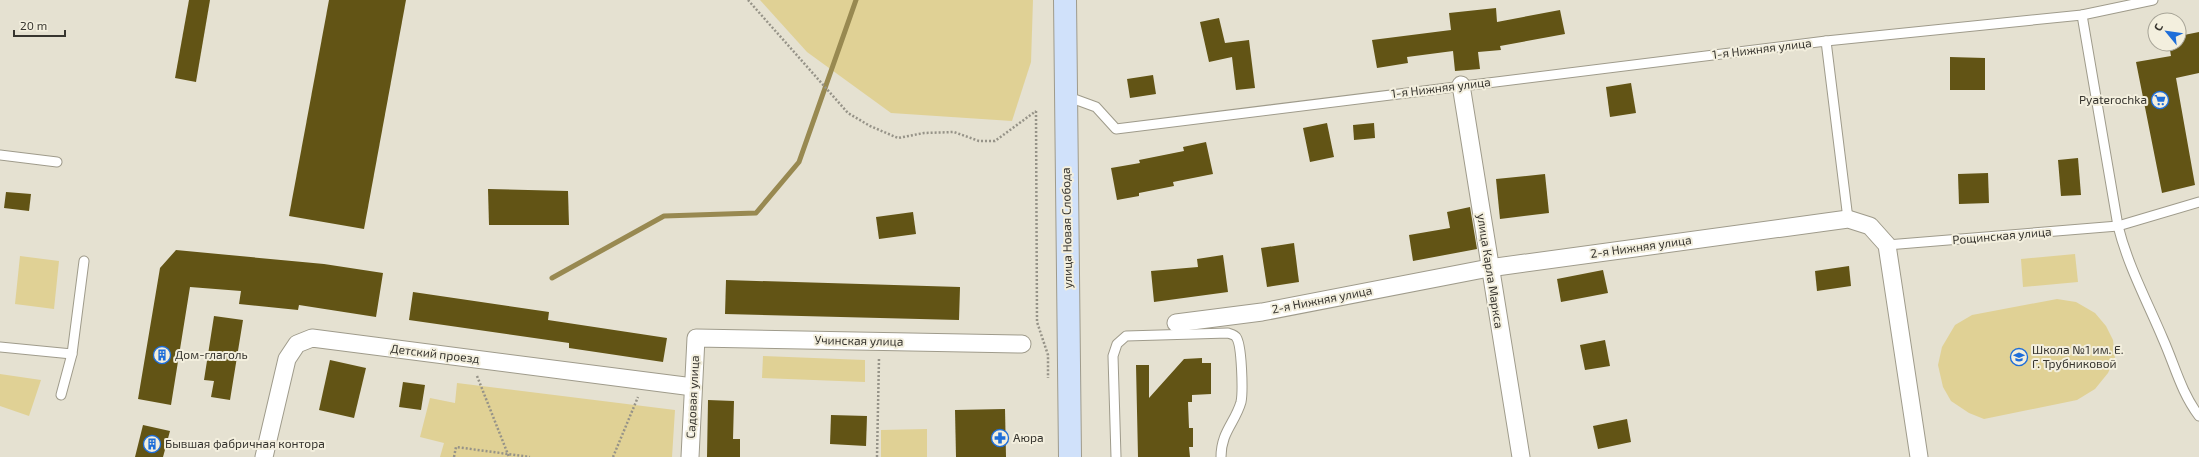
<svg xmlns="http://www.w3.org/2000/svg" width="2199" height="457" viewBox="0 0 2199 457" font-family="'Exo 2',sans-serif">
<rect width="100%" height="100%" fill="#e5e1d1"/>
<g fill="#e0d195">
<path d="M760,0H1033L1031,62L1012,121L891,113L807,52Z"/>
<path d="M2075,254L2078,282L2023,287L2021,259Z"/>
<path d="M20,256L59,261L54,309L15,304Z"/>
<path d="M2057,299L2076,302L2095,313L2106,326L2113,340L2115,358L2108,373L2095,389L2077,400L1984,419L1969,413L1951,401L1943,387L1938,365L1942,347L1955,325L1972,315Z"/>
<path d="M763,356L865,360V382L762,378Z"/>
<path d="M0,374L41,380L29,416L0,406Z"/>
<path d="M457,383L675,410L672,457H440L444,443L420,437L430,398L455,403Z"/>
<path d="M927,429V457H881V430Z"/>
</g>
<g fill="none" stroke-linecap="round" stroke-linejoin="round">
<path stroke="#988951" stroke-width="5" d="M552,278L664,216L756,213L799,162L856,0"/>
</g>
<g fill="#625415">
<path d="M189,0H210L196,82L175,78Z"/>
<path d="M329,0H406L364,229L289,216Z"/>
<path d="M1496,8L1497,22L1560,10L1565,34L1500,46L1501,50L1478,52L1480,69L1455,71L1453,51L1407,57L1408,63L1377,68L1372,40L1451,30L1449,13Z"/>
<path d="M1219,18L1225,43L1249,40L1255,88L1236,90L1232,57L1209,62L1200,22Z"/>
<path d="M2199,32V73L2176,78L2195,185L2162,193L2136,62L2171,56L2169,44H2179V36Z"/>
<path d="M1950,57L1985,58V90H1950Z"/>
<path d="M1153,75L1156,94L1130,98L1127,79Z"/>
<path d="M1631,83L1636,113L1610,117L1606,87Z"/>
<path d="M1327,123L1334,157L1310,162L1303,128Z"/>
<path d="M1374,123L1375,138L1354,140L1353,125Z"/>
<path d="M1206,142L1213,174L1173,182L1174,186L1139,193V196L1117,200L1111,168L1140,163L1139,160L1184,151L1183,147Z"/>
<path d="M2078,158L2081,195L2061,196L2058,160Z"/>
<path d="M1988,173L1989,203L1959,204L1958,174Z"/>
<path d="M1545,174L1549,213L1500,219L1496,179Z"/>
<path d="M488,189L568,191L569,225H489Z"/>
<path d="M6,192L31,194L29,211L4,208Z"/>
<path d="M1470,207L1477,249L1413,261L1409,235L1450,228L1447,212Z"/>
<path d="M913,212L916,234L879,239L876,217Z"/>
<path d="M1294,243L1299,282L1267,287L1261,248Z"/>
<path d="M176,250L324,264L383,273L376,317L299,305L298,310L239,304L241,291L190,287L171,405L138,399L160,268Z"/>
<path d="M1223,255L1228,292L1154,302L1151,271L1198,267L1197,259Z"/>
<path d="M1849,266L1851,286L1817,291L1815,271Z"/>
<path d="M1603,270L1608,293L1561,302L1557,279Z"/>
<path d="M726,280L960,287L959,320L725,314Z"/>
<path d="M413,292L549,312L548,320L667,338L663,362L569,348V343L409,320Z"/>
<path d="M214,316L243,320L230,400L211,397L214,381L204,380Z"/>
<path d="M1605,340L1610,366L1585,370L1580,345Z"/>
<path d="M1202,358V363H1211V394L1192,395V402H1188L1189,428H1193V447H1189L1190,457H1138L1136,365H1149V398L1184,359Z"/>
<path d="M330,360L366,368L354,418L319,410Z"/>
<path d="M403,382L425,385L421,410L399,407Z"/>
<path d="M708,400L734,401L733,439H740V457H707Z"/>
<path d="M1005,409L1006,457H956L955,410Z"/>
<path d="M831,415L867,416L866,446L830,444Z"/>
<path d="M1627,419L1631,442L1598,449L1593,426Z"/>
<path d="M143,425L170,431L163,457H135Z"/>
</g>
<g fill="none" stroke-linecap="round" stroke-linejoin="round">
<g stroke="#9f9b8b" stroke-width="11">
<g id="service">
<path d="M2082,15L2118,226C2128,266 2147,301 2163,339C2175,366 2181,392 2199,416"/>
<path d="M1826,41L2082,15L2153,0"/>
<path d="M1066,96L1096,107L1116,129L1826,41L1848,219"/>
<path d="M0,155L57,162"/>
<path d="M1887,245L2118,226L2199,202"/>
<path d="M0,347L72,354L84,261"/>
<path d="M61,395L72,354"/>
<path d="M1116,457L1113,356L1117,344L1126,336L1228,333C1231,334 1235,335 1236,337C1242,344 1243,392 1241,402C1235,423 1221,432 1221,457"/>
</g>
</g>
<g stroke="#9f9b8b" stroke-width="19">
<g id="minor">
<path d="M1461,85L1521,457"/>
<path d="M1176,323L1262,312L1489,268L1848,219L1870,226L1887,245L1919,457"/>
<path d="M264,457L287,359L297,344L312,338L693,387"/>
<path d="M690,457L696,338L1022,344"/>
</g>
</g>
<g stroke="#9f9b8b" stroke-width="24">
<path id="secondary" d="M1065,0L1070,457"/>
</g>
<g stroke="#969388" stroke-width="2.5" stroke-dasharray="2 2" stroke-linecap="butt">
<path d="M748,0L848,113L870,126L898,138L924,133L954,132L979,141H995L1036,111"/>
<path d="M1036,111L1037,322L1048,355V378"/>
<path d="M477,376L509,457"/>
<path d="M454,457L456,447L530,457"/>
<path d="M613,457L638,397"/>
<path d="M877,457L879,358"/>
</g>
<use href="#service" stroke="#fff" stroke-width="9"/>
<use href="#minor" stroke="#fff" stroke-width="17"/>
<use href="#secondary" stroke="#d0e1fa" stroke-width="22"/>
</g>
<defs>
<g id="supermarket-ring" transform="scale(0.9)"><circle r="9.5" fill="#f3efde" stroke="#1e6ed9" stroke-width="1.5"/><path d="M-6-5.5h2.5l.6 2H6L4.5 2H-2.5L-4.4-4H-6ZM-1.5 3.2a1.3 1.3 0 1 0 .1 0ZM3 3.2a1.3 1.3 0 1 0 .1 0Z" fill="#1e6ed9"/></g>
<g id="building-ring" transform="scale(0.9)"><circle r="9.5" fill="#f3efde" stroke="#1e6ed9" stroke-width="1.5"/><path d="M-4-6H4V6H1V3H-1V6H-4ZM-2.5-4.3h1.7v1.8h-1.7ZM.8-4.3h1.7v1.8H.8ZM-2.5-1h1.7V.8h-1.7ZM.8-1h1.7V.8H.8Z" fill="#1e6ed9"/></g>
<g id="school-ring" transform="scale(0.9)"><circle r="9.5" fill="#f3efde" stroke="#1e6ed9" stroke-width="1.5"/><path d="M0-5L7-2L0 1L-7-2ZM-4 1L0 2.5L4 1V4Q0 6-4 4Z" fill="#1e6ed9"/></g>
<g id="pharmacy-ring" transform="scale(0.9)"><circle r="9.5" fill="#f3efde" stroke="#1e6ed9" stroke-width="1.5"/><path d="M-2-6h4v4h4v4h-4v4h-4v-4h-4v-4h4Z" fill="#1e6ed9"/></g>
</defs>
<g fill-rule="evenodd">
<use href="#supermarket-ring" x="2160" y="100"/>
<use href="#building-ring" x="162" y="355"/>
<use href="#school-ring" x="2019" y="357"/>
<use href="#pharmacy-ring" x="1000" y="438"/>
<use href="#building-ring" x="152" y="444"/>
</g>
<g text-anchor="middle" stroke-width="4" stroke-linejoin="round" paint-order="stroke">
<g font-size="12" fill="#37352f" stroke="#f3efde">
<text transform="translate(1762 49) rotate(-7)" y="4">1-я Нижняя улица</text>
<text transform="translate(1441 88) rotate(-7)" y="4">1-я Нижняя улица</text>
<text transform="translate(1067 228) rotate(-91)" y="4">улица Новая Слобода</text>
<text transform="translate(2002 236) rotate(-5)" y="4">Рощинская улица</text>
<text transform="translate(1641 247) rotate(-8)" y="4">2-я Нижняя улица</text>
<text transform="translate(1490 271) rotate(81)" y="4">улица Карла Маркса</text>
<text transform="translate(1322 300) rotate(-11)" y="4">2-я Нижняя улица</text>
<text transform="translate(859 341) rotate(1)" y="4">Учинская улица</text>
<text transform="translate(435 354) rotate(7)" y="4">Детский проезд</text>
<text transform="translate(693 397) rotate(-87)" y="4">Садовая улица</text>
</g>
<g font-size="12" fill="#37352f" stroke="#f3efde" text-anchor="start">
<text x="2147" y="104" text-anchor="end">Pyaterochka</text>
<text x="2032" y="354">Школа №1 им. Е.<tspan x="2032" dy="14">Г. Трубниковой</tspan></text>
<text x="175" y="359">Дом-глаголь</text>
<text x="1013" y="442">Аюра</text>
<text x="165" y="448">Бывшая фабричная контора</text>
</g>
</g>
<g transform="translate(2167 32) rotate(299)"><circle r="19" fill="#f3efde" stroke="#a8a598"/>
<path d="M0-3L7 15L0 10L-7 15Z" fill="#1e6ed9"/>
<text y="-6" font-size="11" font-weight="bold" text-anchor="middle" fill="#37352f">С</text>
</g>
<path d="M14 30v6h51v-6" fill="none" stroke="#37352f" stroke-width="2"/>
<text x="20" y="30" font-size="12" fill="#37352f" stroke="#f3efde" stroke-width="3" paint-order="stroke">20 m</text>
</svg>
